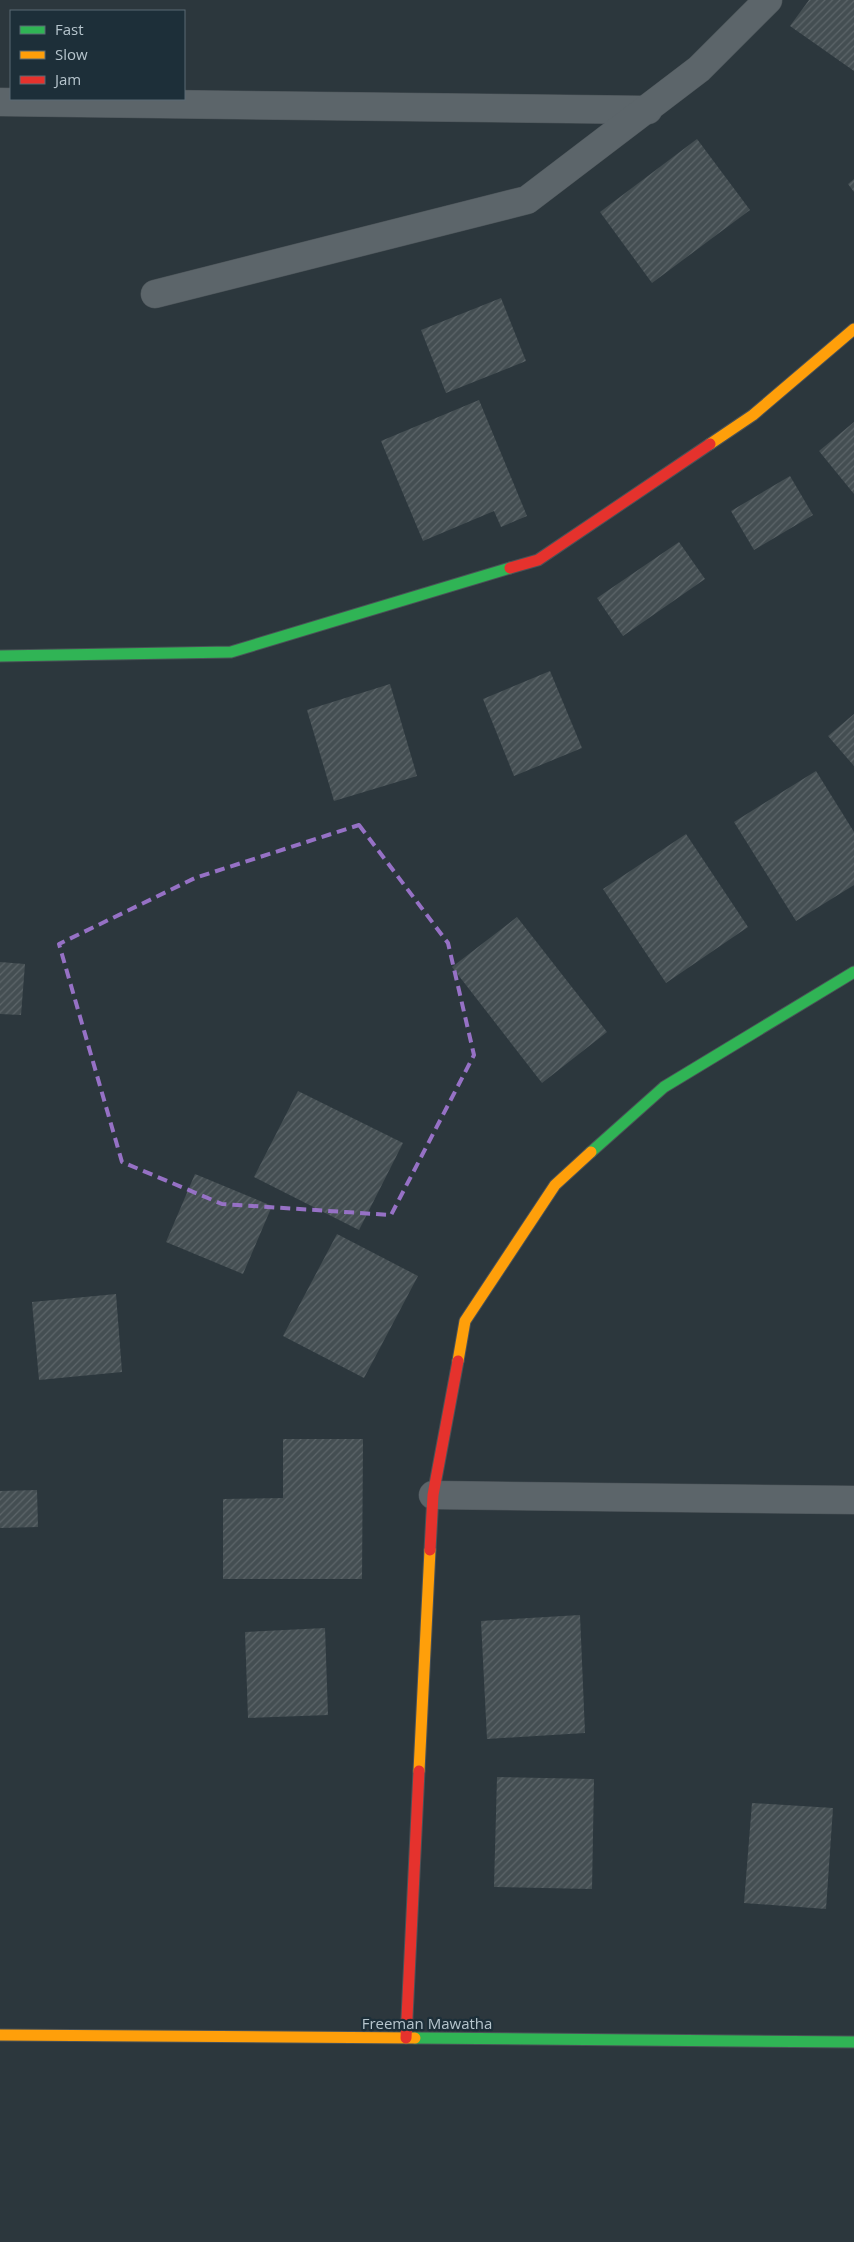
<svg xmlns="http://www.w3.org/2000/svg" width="854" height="2242" viewBox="0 0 854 2242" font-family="'Open Sans',sans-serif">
<defs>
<pattern id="building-hatch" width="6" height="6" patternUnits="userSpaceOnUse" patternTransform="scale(1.25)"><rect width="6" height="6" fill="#444e52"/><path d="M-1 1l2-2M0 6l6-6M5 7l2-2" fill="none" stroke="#5d666a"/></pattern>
</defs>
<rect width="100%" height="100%" fill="#2c373d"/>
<g fill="url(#building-hatch)">
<path d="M809,0H854V71L790,26Z"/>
<path d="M697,139L750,210L652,283L600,212Z"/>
<path d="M854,179V192L848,184Z"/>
<path d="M501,298L526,361L446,393L421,330Z"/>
<path d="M479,400L527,516L501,527L494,511L423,541L381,441Z"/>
<path d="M854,422V494L819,451Z"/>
<path d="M790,476L813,515L754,550L731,511Z"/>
<path d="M679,542L705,579L623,636L597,598Z"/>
<path d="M550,671L582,748L514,776L483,699Z"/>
<path d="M390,684L417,776L334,801L307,710Z"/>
<path d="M854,714V766L828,736Z"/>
<path d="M816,771L854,832V885L796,921L734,822Z"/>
<path d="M686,834L748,927L666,983L603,889Z"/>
<path d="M517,917L607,1032L542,1083L452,967Z"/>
<path d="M0,962L25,964L21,1015L0,1014Z"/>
<path d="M298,1091L403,1143L359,1230L254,1177Z"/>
<path d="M195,1174L272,1206L243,1274L166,1242Z"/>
<path d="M337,1234L418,1276L364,1378L283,1336Z"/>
<path d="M116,1294L122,1372L39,1380L32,1302Z"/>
<path d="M283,1439H363L362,1579H223V1499L283,1498Z"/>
<path d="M37,1490L38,1527L0,1528V1491Z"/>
<path d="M580,1615L585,1733L487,1739L481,1621Z"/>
<path d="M325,1628L328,1715L248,1718L245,1632Z"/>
<path d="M497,1777L594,1779L592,1889L494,1887Z"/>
<path d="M752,1803L833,1808L826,1909L744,1903Z"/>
</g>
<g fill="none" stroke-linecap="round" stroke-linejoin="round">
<g stroke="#4a5257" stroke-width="29">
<g id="street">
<path d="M0,102L648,110"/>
<path d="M155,294L527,200L699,69L768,0"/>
<path d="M433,1495L854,1500"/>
</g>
</g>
<g stroke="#4a5257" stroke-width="13">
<g id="fast">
<path d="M0,656L231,652L510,568"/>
<path d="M591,1152L664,1087L854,972"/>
<path d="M415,2038L854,2042"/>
</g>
</g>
<g stroke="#4a5257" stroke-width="13">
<g id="slow">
<path d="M710,444L753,415L854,329"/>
<path d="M458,1361L465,1321L555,1185L591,1152"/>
<path d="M419,1771L430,1550"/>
<path d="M0,2035L415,2038"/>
</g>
</g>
<g stroke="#4a5257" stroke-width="13">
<g id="jam">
<path d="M510,568L538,560L710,444"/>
<path d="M430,1550L433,1495L458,1361"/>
<path d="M406,2038L419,1771"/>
</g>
</g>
<use href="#street" stroke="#5c656a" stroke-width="28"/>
<use href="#fast" stroke="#30b455" stroke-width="11"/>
<use href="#slow" stroke="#ff9f0a" stroke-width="11"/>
<use href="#jam" stroke="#e5322d" stroke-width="11"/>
</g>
<path fill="none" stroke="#9671c5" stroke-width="4" stroke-dasharray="10 6" stroke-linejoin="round" d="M359,825L448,943L474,1055L391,1215L222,1204L122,1162L59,944L195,878Z"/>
<g text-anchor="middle" stroke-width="4.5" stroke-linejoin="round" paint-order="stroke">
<g font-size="15" fill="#b6c5cd" stroke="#1d2f39">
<text x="427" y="2029">Freeman Mawatha</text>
</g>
</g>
<rect x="10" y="10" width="175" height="90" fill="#1d2f39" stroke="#5a6b74"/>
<rect x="20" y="26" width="25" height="8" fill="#30b455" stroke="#5a6b74"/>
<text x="55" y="35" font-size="15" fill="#b6c5cd">Fast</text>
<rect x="20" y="51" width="25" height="8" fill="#ff9f0a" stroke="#5a6b74"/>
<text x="55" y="60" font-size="15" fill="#b6c5cd">Slow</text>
<rect x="20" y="76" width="25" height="8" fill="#e5322d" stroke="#5a6b74"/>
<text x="55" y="85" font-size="15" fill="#b6c5cd">Jam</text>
</svg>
